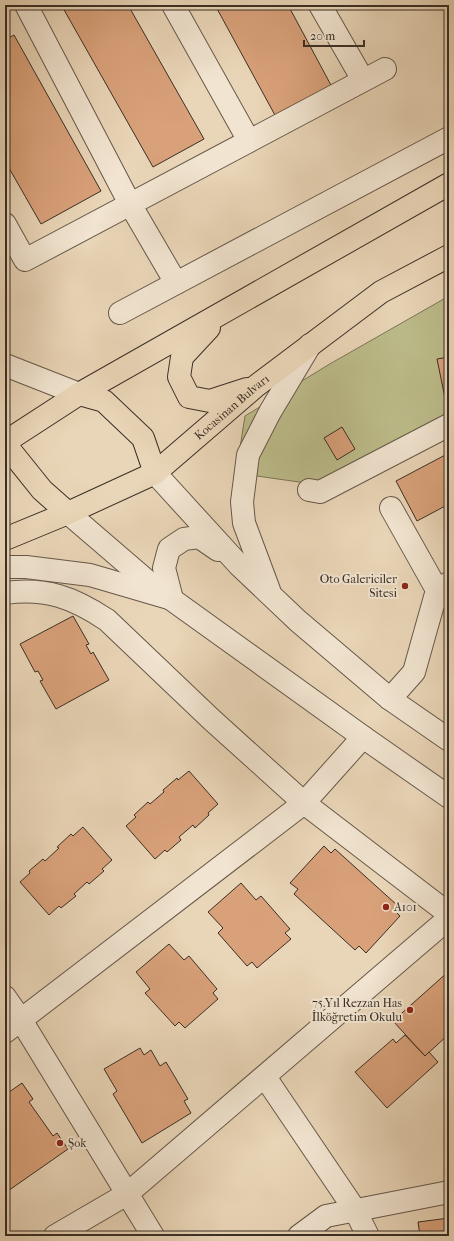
<svg xmlns="http://www.w3.org/2000/svg" width="454" height="1241" viewBox="0 0 454 1241" font-family="'IM FELL French Canon',serif">
<rect width="100%" height="100%" fill="#e9d5b7"/>
<filter id="stains"><feTurbulence type="fractalNoise" baseFrequency=".005" numOctaves="4"/><feColorMatrix values="0 0 0 0 .2 0 0 0 0 .09 0 0 0 0 .02 0 0 0 .5 -.17"/></filter>
<radialGradient id="worn" r=".72"><stop offset=".6" stop-color="#630" stop-opacity="0"/><stop offset="1" stop-color="#630" stop-opacity=".3"/></radialGradient>
<path fill="#bcbc8a" stroke="#7b7658" d="M449,296V423L327,486L236,473L245,416L328,365Z"/>
<g fill="#d9a17a" stroke="#3a2f26">
<path d="M68,5H128L204,139L153,167L63,8Z"/>
<path d="M215,5H288L332,87L276,117Z"/>
<path d="M14,35L101,191L41,224L5,161V40Z"/>
<path d="M449,357V397L445,398L437,359Z"/>
<path d="M342,427L355,449L337,460L324,438Z"/>
<path d="M449,453V504L417,521L396,481Z"/>
<path d="M73,616L89,644L86,645L91,654L93,652L109,680L56,709L40,681L43,680L38,671L35,672L20,644Z"/>
<path d="M189,771L218,804L208,813L209,815L195,828L193,825L179,837L181,840L167,852L165,850L155,859L126,826L136,817L134,815L148,802L150,804L164,792L163,790L177,778L178,780Z"/>
<path d="M83,827L112,860L102,869L104,871L89,884L87,882L74,894L76,896L61,908L59,906L49,915L20,882L30,873L29,871L43,859L45,861L59,848L57,847L71,834L73,836Z"/>
<path d="M324,846L331,853L335,849L397,905L393,909L400,916L366,953L359,946L355,950L294,894L298,889L290,883Z"/>
<path d="M241,883L256,900L261,896L290,929L285,933L291,939L257,968L252,962L247,966L218,933L223,928L208,912Z"/>
<path d="M169,944L184,960L189,956L217,989L213,993L218,999L185,1028L179,1022L175,1026L145,993L150,989L136,972Z"/>
<path d="M449,971V1034L425,1056L393,1021Z"/>
<path d="M405,1035L425,1056L429,1052L438,1062L387,1108L355,1072L393,1039L396,1043Z"/>
<path d="M140,1048L144,1055L151,1050L160,1066L166,1062L188,1099L184,1101L191,1113L142,1143L113,1094L117,1091L104,1069Z"/>
<path d="M22,1083L33,1099L29,1102L53,1136L57,1133L68,1149L5,1193V1095Z"/>
<path d="M449,1218V1236H420L418,1222Z"/>
</g>
<g fill="none" stroke-linecap="round" stroke-linejoin="round">
<g stroke="#66584a" stroke-width="24">
<g id="minor">
<path d="M26,5L130,204L176,283"/>
<path d="M173,5L249,141"/>
<path d="M320,5L363,80"/>
<path d="M5,224L25,260L385,69"/>
<path d="M120,313L449,138"/>
<path d="M5,365L79,394"/>
<path d="M155,473L239,565L298,621L390,699L449,740"/>
<path d="M309,490L320,492L449,425"/>
<path d="M391,508L437,590L449,599"/>
<path d="M68,513L153,586L363,737L449,797"/>
<path d="M5,567H26L90,575L172,599L164,568L169,549L184,539L199,537L218,550"/>
<path d="M269,590L244,523L242,502L248,455L270,412L310,345"/>
<path d="M5,593C46,587 74,598 107,620L212,720L304,803L449,914"/>
<path d="M390,699L414,672L437,590L449,583"/>
<path d="M5,997L21,1020L153,1236"/>
<path d="M5,1032L304,803L363,737"/>
<path d="M265,1077L355,1210L368,1236"/>
<path d="M55,1236L127,1194L449,918"/>
<path d="M299,1236L326,1216L449,1192"/>
</g>
</g>
<g stroke="#3a2f26" stroke-width="24">
<g id="highway">
<path d="M209,328L182,357L179,377L189,397L210,401L247,389"/>
<path d="M79,394L104,401L143,438L155,473"/>
<path d="M5,442L79,394L449,184"/>
<path d="M5,444L42,490L68,513"/>
<path id="s1" d="M5,539L68,513L155,473L256,386L381,292L449,256"/>
</g>
</g>
<use href="#minor" stroke="#f1e4d0" stroke-width="22"/>
<use href="#highway" stroke="#e9d5b7" stroke-width="22"/>
</g>
<g fill="#8f2418" stroke="#f1e4d0" stroke-width="1.5">
<circle cx="405" cy="586" r="4"/>
<circle cx="386" cy="907" r="4"/>
<circle cx="410" cy="1010" r="4"/>
<circle cx="60" cy="1143" r="4"/>
</g>
<g text-anchor="middle" stroke-width="4" stroke-linejoin="round" paint-order="stroke">
<g font-size="12" fill="#3a2f26" stroke="#f1e4d0">
<text dy="4" stroke="none"><textPath href="#s1" startOffset="265">Kocasinan Bulvarı</textPath></text>
</g>
<g font-size="12" fill="#3a2f26" stroke="#f1e4d0" text-anchor="end">
<text x="397" y="583">Oto Galericiler<tspan x="397" dy="14">Sitesi</tspan></text>
<text x="394" y="911" text-anchor="start">A101</text>
<text x="402" y="1007">75.Yıl Rezzan Has<tspan x="402" dy="14">İlköğretim Okulu</tspan></text>
<text x="68" y="1147" text-anchor="start">Şok</text>
</g>
</g>
<rect width="454" height="1241" fill="none" stroke="#e9d5b7" stroke-width="20"/>
<rect x="6" y="6" width="442" height="1229" fill="none" stroke="#3a2f26" stroke-width="2"/>
<rect x="10" y="10" width="434" height="1221" fill="none" stroke="#3a2f26"/>
<path d="M304 40v6h60v-6" fill="none" stroke="#3a2f26" stroke-width="2"/>
<text x="310" y="40" font-size="12" fill="#3a2f26" stroke="#f1e4d0" stroke-width="3" paint-order="stroke">20 m</text>
<rect width="100%" height="100%" filter="url(#stains)"/>
<rect width="100%" height="100%" fill="url(#worn)"/>
</svg>
